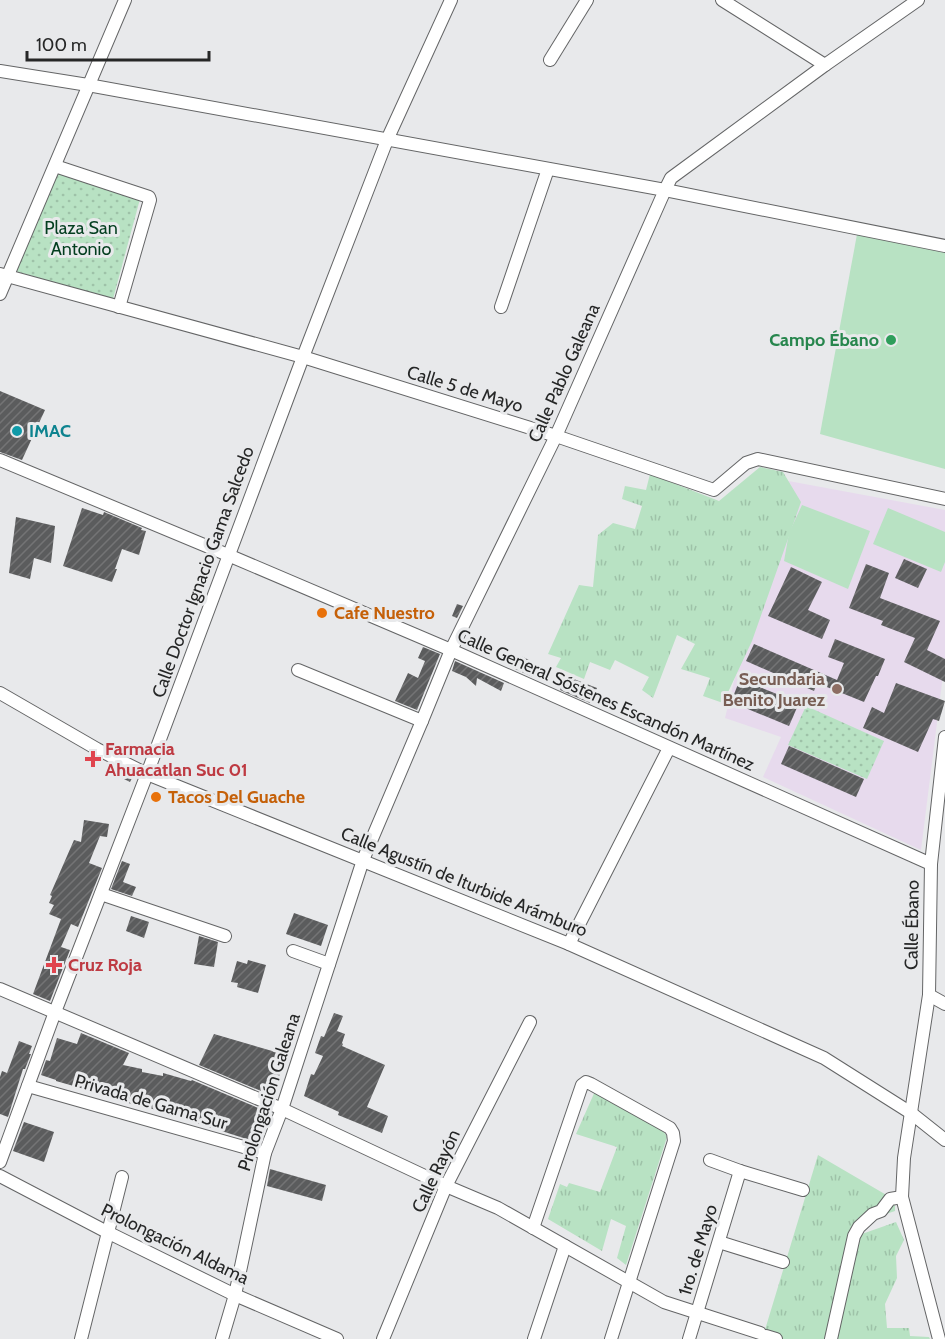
<svg xmlns="http://www.w3.org/2000/svg" width="945" height="1339" viewBox="0 0 945 1339" font-family="Cabin,sans-serif">
<defs>
<pattern id="grass-tufts" width="24" height="20" patternUnits="userSpaceOnUse" patternTransform="scale(1.5)"><rect width="24" height="20" fill="#b8e2c3"/><path d="M3 7l-1-3M5 7V3M7 7l1-3M15 17l-1-3M17 17v-4M19 17l1-3" fill="none" stroke="#9ec2a8"/></pattern>
<pattern id="park-dots" width="8" height="8" patternUnits="userSpaceOnUse" patternTransform="scale(1.5)"><rect width="8" height="8" fill="#b8e2c3"/><path d="M2 2h.1M6 6h.1" fill="none" stroke="#9ec2a8" stroke-width="1.8" stroke-linecap="round"/></pattern>
<pattern id="building-hatch" width="6" height="6" patternUnits="userSpaceOnUse" patternTransform="scale(1.5)"><rect width="6" height="6" fill="#5b5c5d"/><path d="M-1 1l2-2M0 6l6-6M5 7l2-2" fill="none" stroke="#747475"/></pattern>
</defs>
<rect width="100%" height="100%" fill="#e8e9eb"/>
<path fill="#e7daed" d="M783,480L945,510V659L921,850L763,777L781,737L725,718Z"/>
<g fill="url(#grass-tufts)">
<path d="M760,467L783,472L801,502L752,641L723,703L703,696L710,678L681,669L695,644L677,635L653,698L642,690L649,677L615,660L610,670L590,662L584,679L556,667L561,658L548,654L579,585L593,587L598,535L613,523L635,529L642,506L622,499L625,486L646,490L650,474L719,501Z"/>
<path d="M596,1089L660,1125L667,1137L626,1265L617,1258L626,1226L611,1219L602,1251L548,1219L560,1184L567,1187L569,1183L600,1192L617,1147L576,1134Z"/>
<path d="M818,1155L895,1200V1211L853,1225L827,1339H781L764,1333Z"/>
<path d="M896,1222L904,1240L896,1256L897,1278L885,1304L887,1328H909L910,1336L929,1337L930,1339H835L859,1235Z"/>
</g>
<g fill="url(#park-dots)">
<path d="M58,172L140,199L113,299L15,271Z"/>
<path d="M806,706L884,741L867,779L788,745Z"/>
</g>
<g fill="#b8e2c3">
<path d="M858,229L945,246V469L820,434Z"/>
<path d="M802,505L870,531L848,589L784,561L789,533Z"/>
<path d="M888,508L945,532V562L941,572L873,544Z"/>
</g>
<g fill="url(#building-hatch)">
<path d="M0,391L45,410L22,460L0,452Z"/>
<path d="M82,508L103,515L104,512L142,528L141,530L146,531L139,555L122,549L115,569H117L112,582L63,566Z"/>
<path d="M16,517L55,526L51,563L34,558L30,579L9,573Z"/>
<path d="M904,559L927,569L918,588L895,578Z"/>
<path d="M866,564L889,573L880,598L940,621L927,650L945,659V682L904,662L915,638L881,625L883,621L849,608Z"/>
<path d="M791,567L822,582L808,610L830,620L822,639L768,616Z"/>
<path d="M457,604L463,606L457,618L452,616Z"/>
<path d="M835,639L885,659L878,676H876L864,702L817,683L814,691L746,661L754,644L837,680L844,663L828,657Z"/>
<path d="M423,647L440,654L417,710L395,701L408,673L418,678L425,661L418,658Z"/>
<path d="M521,656L533,662L530,667L536,670L533,677L515,669Z"/>
<path d="M455,661L504,683L501,691L477,678L476,686L466,677L452,671Z"/>
<path d="M566,676L597,688L590,703L560,690Z"/>
<path d="M740,679L799,703L789,726L731,702Z"/>
<path d="M896,683L945,701L939,721L933,719L918,752L863,728L872,707L884,713Z"/>
<path d="M789,746L864,779L856,797L781,764Z"/>
<path d="M115,767L133,776L130,782L112,773Z"/>
<path d="M84,820L109,824L107,837L100,836L89,863L102,868L78,927L71,924L61,947L70,950L50,1001L33,994L61,919L49,914L54,905L49,903L52,896L50,895L74,840L81,842Z"/>
<path d="M122,861L130,864L123,882L136,887L132,896L111,889Z"/>
<path d="M294,913L328,925L321,946L286,934Z"/>
<path d="M131,916L149,922L144,938L126,931Z"/>
<path d="M199,936L218,942L214,967L194,964Z"/>
<path d="M248,960L266,965L258,993L237,987L238,983L231,982L237,961L247,964Z"/>
<path d="M334,1013L343,1016L337,1031L345,1034L342,1043L343,1044L342,1046L385,1065L367,1107L388,1116L382,1133L338,1115L339,1112L304,1096L311,1074L314,1075L323,1056L315,1053L321,1036L324,1037Z"/>
<path d="M81,1033L129,1053L123,1065L142,1069V1072L163,1076V1073L191,1081L192,1080L270,1113L259,1143L137,1104L136,1106L116,1098L56,1081V1080L41,1075L46,1060L50,1061L57,1038L77,1044Z"/>
<path d="M214,1034L286,1055L273,1096L199,1065Z"/>
<path d="M19,1041L32,1046L29,1054H31L25,1069H23L8,1117L0,1114V1077L2,1071L7,1073Z"/>
<path d="M24,1122L54,1132L44,1162L13,1151Z"/>
<path d="M270,1169L326,1185L322,1201L267,1186Z"/>
</g>
<g fill="none" stroke-linecap="round" stroke-linejoin="round">
<g stroke="#646566" stroke-width="14">
<g id="minor">
<path d="M722,0L825,65"/>
<path d="M550,60L587,0"/>
<path d="M0,71L88,85L665,190L945,246"/>
<path d="M55,166L149,197L150,200L119,307"/>
<path d="M0,274L303,357L556,436L714,490L746,463L758,459L945,499"/>
<path d="M0,294L125,0"/>
<path d="M501,307L548,169"/>
<path d="M0,460L228,555L451,650L931,864"/>
<path d="M298,670L422,721"/>
<path d="M0,693L97,749L147,774L569,944L824,1058L911,1113L945,1140"/>
<path d="M101,894L225,936"/>
<path d="M569,944L669,748"/>
<path d="M293,951L329,964"/>
<path d="M0,989L282,1109L446,1186L498,1208L664,1302L760,1333"/>
<path d="M929,995L945,1004"/>
<path d="M28,1086L265,1153"/>
<path d="M710,1160L740,1171L803,1190"/>
<path d="M0,1162L55,1012L147,774L303,357L387,140L451,0"/>
<path d="M0,1176L107,1232L235,1295L337,1339"/>
<path d="M533,1228L582,1085L586,1082L591,1084L670,1128L673,1133L674,1141L611,1339"/>
<path d="M719,1242L783,1262"/>
<path d="M766,1336L776,1339"/>
<path d="M81,1339L122,1177"/>
<path d="M222,1339L235,1295L265,1153L282,1109L363,860L422,721L451,650L556,436L665,190L671,178L825,65L918,0"/>
<path d="M383,1339L446,1186L530,1022"/>
<path d="M534,1339L565,1246"/>
<path d="M689,1339L740,1171"/>
<path d="M831,1339L854,1236L859,1227L873,1214L881,1211L890,1199L902,1197"/>
<path d="M939,1339L902,1197L904,1158L929,995L931,864L945,737"/>
</g>
</g>
<use href="#minor" stroke="#fff" stroke-width="12"/>
</g>
<circle fill="#2e9e5b" stroke="#e8e9eb" stroke-width="2" cx="891" cy="340" r="6"/>
<circle fill="#0f9aa8" stroke="#e8e9eb" stroke-width="2" cx="17" cy="431" r="6"/>
<g fill="#e8710a" stroke="#e8e9eb" stroke-width="2">
<circle cx="322" cy="613" r="6"/>
<circle cx="156" cy="797" r="6"/>
</g>
<circle fill="#8d6e63" stroke="#e8e9eb" stroke-width="2" cx="837" cy="689" r="6"/>
<g fill="#e0444e" stroke="#e8e9eb" stroke-width="2">
<path d="M90 750h6v6h6v6h-6v6h-6v-6h-6v-6h6z"/>
<path d="M51 956h6v6h6v6h-6v6h-6v-6h-6v-6h6z"/>
</g>
<g text-anchor="middle" stroke-width="6" stroke-linejoin="round" paint-order="stroke">
<g font-size="18" fill="#033e1f" stroke="#e8e9eb">
<text x="81" y="234">Plaza San<tspan x="81" dy="21">Antonio</tspan></text>
</g>
<g font-size="18" font-weight="bold" fill="#27864d" stroke="#e8e9eb" text-anchor="end">
<text x="879" y="346">Campo Ébano</text>
</g>
<g font-size="18" fill="#262727" stroke="#e8e9eb">
<text transform="translate(564 373) rotate(-66)" y="6">Calle Pablo Galeana</text>
<text transform="translate(465 389) rotate(17)" y="6">Calle 5 de Mayo</text>
<text transform="translate(203 572) rotate(-70)" y="6">Calle Doctor Ignacio Gama Salcedo</text>
<text transform="translate(606 700) rotate(24)" y="6">Calle General Sóstenes Escandón Martínez</text>
<text transform="translate(464 882) rotate(22)" y="6">Calle Agustín de Iturbide Arámburo</text>
<text transform="translate(912 925) rotate(-89)" y="6">Calle Ébano</text>
<text transform="translate(269 1092) rotate(-72)" y="6">Prolongación Galeana</text>
<text transform="translate(151 1102) rotate(16)" y="6">Privada de Gama Sur</text>
<text transform="translate(436 1171) rotate(-65)" y="6">Calle Rayón</text>
<text transform="translate(175 1244) rotate(26)" y="6">Prolongación Aldama</text>
<text transform="translate(698 1250) rotate(-73)" y="6">1ro. de Mayo</text>
</g>
<g font-size="18" font-weight="bold" fill="#0d838f" stroke="#e8e9eb" text-anchor="start">
<text x="29" y="437">IMAC</text>
</g>
<g font-size="18" font-weight="bold" fill="#c56008" stroke="#e8e9eb" text-anchor="start">
<text x="334" y="619">Cafe Nuestro</text>
<text x="168" y="803">Tacos Del Guache</text>
</g>
<g font-size="18" font-weight="bold" fill="#785e54" stroke="#e8e9eb" text-anchor="end">
<text x="825" y="685">Secundaria<tspan x="825" dy="21">Benito Juarez</tspan></text>
</g>
<g font-size="18" font-weight="bold" fill="#be3a42" stroke="#e8e9eb" text-anchor="start">
<text x="105" y="755">Farmacia<tspan x="105" dy="21">Ahuacatlan Suc 01</tspan></text>
<text x="68" y="971">Cruz Roja</text>
</g>
</g>
<path d="M27 51v9h182v-9" fill="none" stroke="#262727" stroke-width="3"/>
<text x="36" y="51" font-size="18" fill="#262727" stroke="#e8e9eb" stroke-width="4.5" paint-order="stroke">100 m</text>
</svg>
